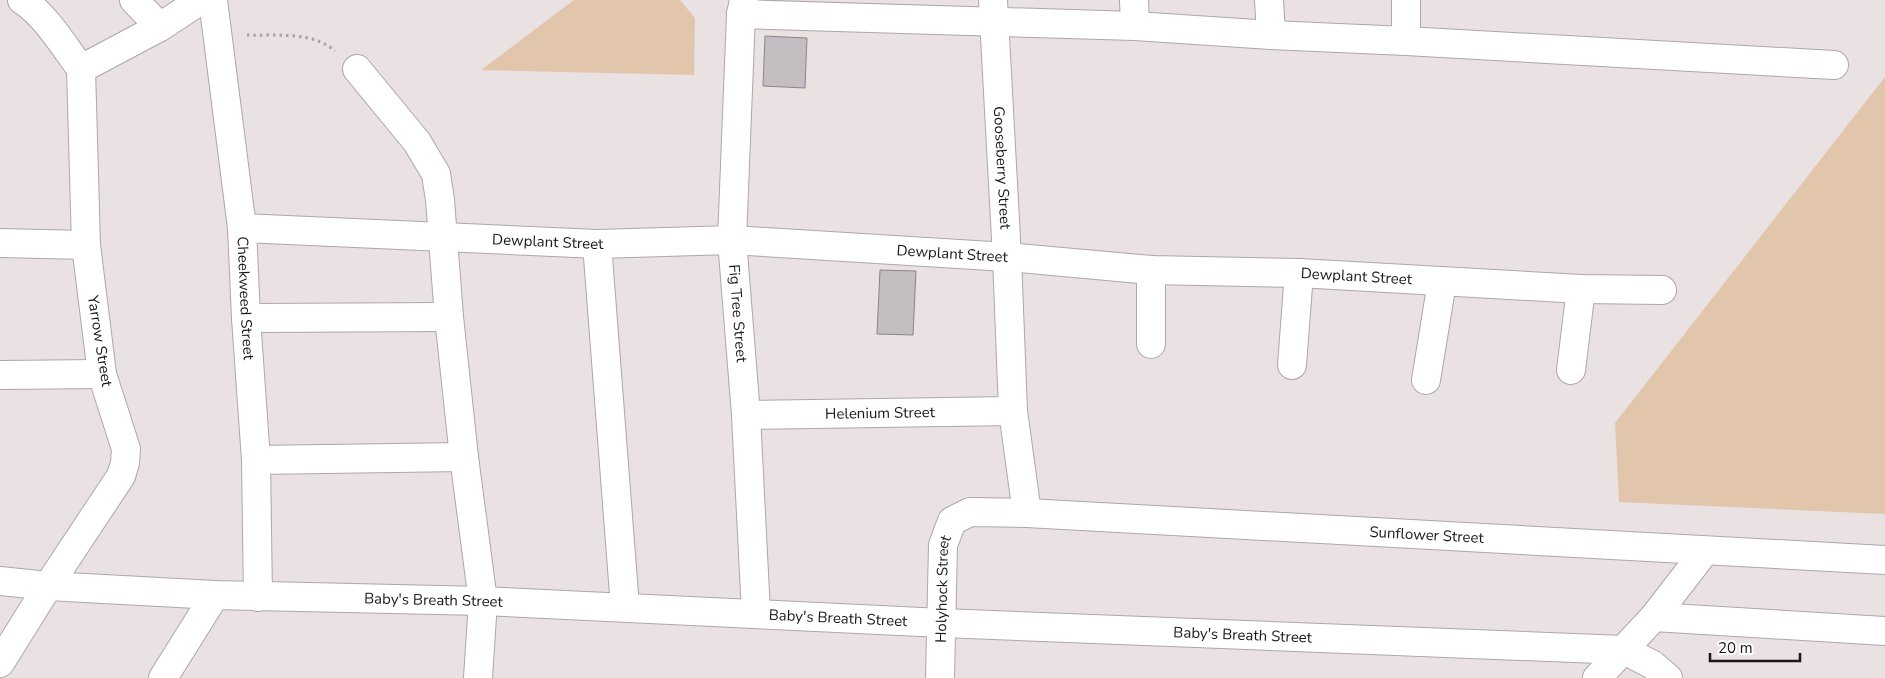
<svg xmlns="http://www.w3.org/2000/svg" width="1885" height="678" viewBox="0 0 1885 678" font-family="'Nunito Sans',sans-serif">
<rect width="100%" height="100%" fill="#eae1e3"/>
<g fill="#e2c6ab">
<path d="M574,0H680L695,18L694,75L481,70Z"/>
<path d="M1885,77V514L1619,502L1615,423Z"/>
</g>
<g fill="#c4bec3" stroke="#8b858a">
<path d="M765,36L807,38L805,88L763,86Z"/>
<path d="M880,270L916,271L913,335L877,334Z"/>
</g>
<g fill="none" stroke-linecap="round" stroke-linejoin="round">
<g stroke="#aea6a8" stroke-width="30">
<g id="street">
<path d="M22,0C44,13 66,49 81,69"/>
<path d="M134,0L160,27"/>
<path id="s1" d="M213,0L242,228L246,318L256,460L258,597"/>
<path id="s2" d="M744,0L741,14L732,240L746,415L756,613"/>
<path id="s3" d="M993,0L1007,257L1013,411L1027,513"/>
<path d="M1134,0L1135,26"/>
<path d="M1269,0L1271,35"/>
<path d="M1406,0V41"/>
<path d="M741,14L1135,26L1271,35L1406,41L1834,65"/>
<path d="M357,69L417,142L436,174L440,200L449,317L464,457L483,601L478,678"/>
<path id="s4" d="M242,228L597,244L732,240L1007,257L1151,270L1299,273L1581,289L1662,290"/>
<path d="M0,243L86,245"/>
<path d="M597,244L625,607"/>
<path d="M1151,270V344"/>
<path d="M246,318L449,317"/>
<path d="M1292,365L1299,273"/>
<path d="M1571,370L1581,289"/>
<path d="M0,375L102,374"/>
<path d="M1426,380L1442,282"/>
<path id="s5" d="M746,415L1013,411"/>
<path d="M256,460L464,457"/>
<path id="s6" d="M0,581L48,586L215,595L483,601L942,623L1624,650L1653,665L1668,678"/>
<path d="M1654,617L1885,631"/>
<path d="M0,663L48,586L121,476L125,463L126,449L102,374L86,245L81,69L160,27L201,0"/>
<path d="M163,678L215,595"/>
<path id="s7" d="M940,678L943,545L952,521L970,512L1027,513L1885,560"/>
<path d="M1597,678L1654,617L1705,551"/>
</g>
</g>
<path stroke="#a9a2a3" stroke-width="3" stroke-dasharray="2.5 4" stroke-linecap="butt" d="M247,35C276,36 312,31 335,51"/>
<use href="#street" stroke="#fff" stroke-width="28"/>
</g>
<g text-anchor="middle" stroke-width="5" stroke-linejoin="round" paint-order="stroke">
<g font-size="15" fill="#1a1717" stroke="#fff">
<text dy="5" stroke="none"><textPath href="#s3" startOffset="168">Gooseberry Street</textPath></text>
<text dy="5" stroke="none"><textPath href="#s4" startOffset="306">Dewplant Street</textPath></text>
<text dy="5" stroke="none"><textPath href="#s4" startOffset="711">Dewplant Street</textPath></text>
<text dy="5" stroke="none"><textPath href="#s4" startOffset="1116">Dewplant Street</textPath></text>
<text dy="5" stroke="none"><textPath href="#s1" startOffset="300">Cheekweed Street</textPath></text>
<text dy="5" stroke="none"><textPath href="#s2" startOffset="314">Fig Tree Street</textPath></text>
<text transform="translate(100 341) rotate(81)" y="5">Yarrow Street</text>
<text dy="5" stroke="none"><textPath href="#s5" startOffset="134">Helenium Street</textPath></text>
<text dy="5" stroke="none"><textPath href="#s7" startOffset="636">Sunflower Street</textPath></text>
<text dy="5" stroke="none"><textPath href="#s7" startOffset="89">Holyhock Street</textPath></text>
<text dy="5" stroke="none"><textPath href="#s6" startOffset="434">Baby's Breath Street</textPath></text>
<text dy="5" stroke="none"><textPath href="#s6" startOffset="839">Baby's Breath Street</textPath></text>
<text dy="5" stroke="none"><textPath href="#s6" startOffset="1244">Baby's Breath Street</textPath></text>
</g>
</g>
<path d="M1710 653v8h90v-8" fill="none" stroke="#1a1717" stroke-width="2.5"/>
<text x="1718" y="653" font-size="15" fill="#1a1717" stroke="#ffffff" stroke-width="4" paint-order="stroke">20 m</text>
</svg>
